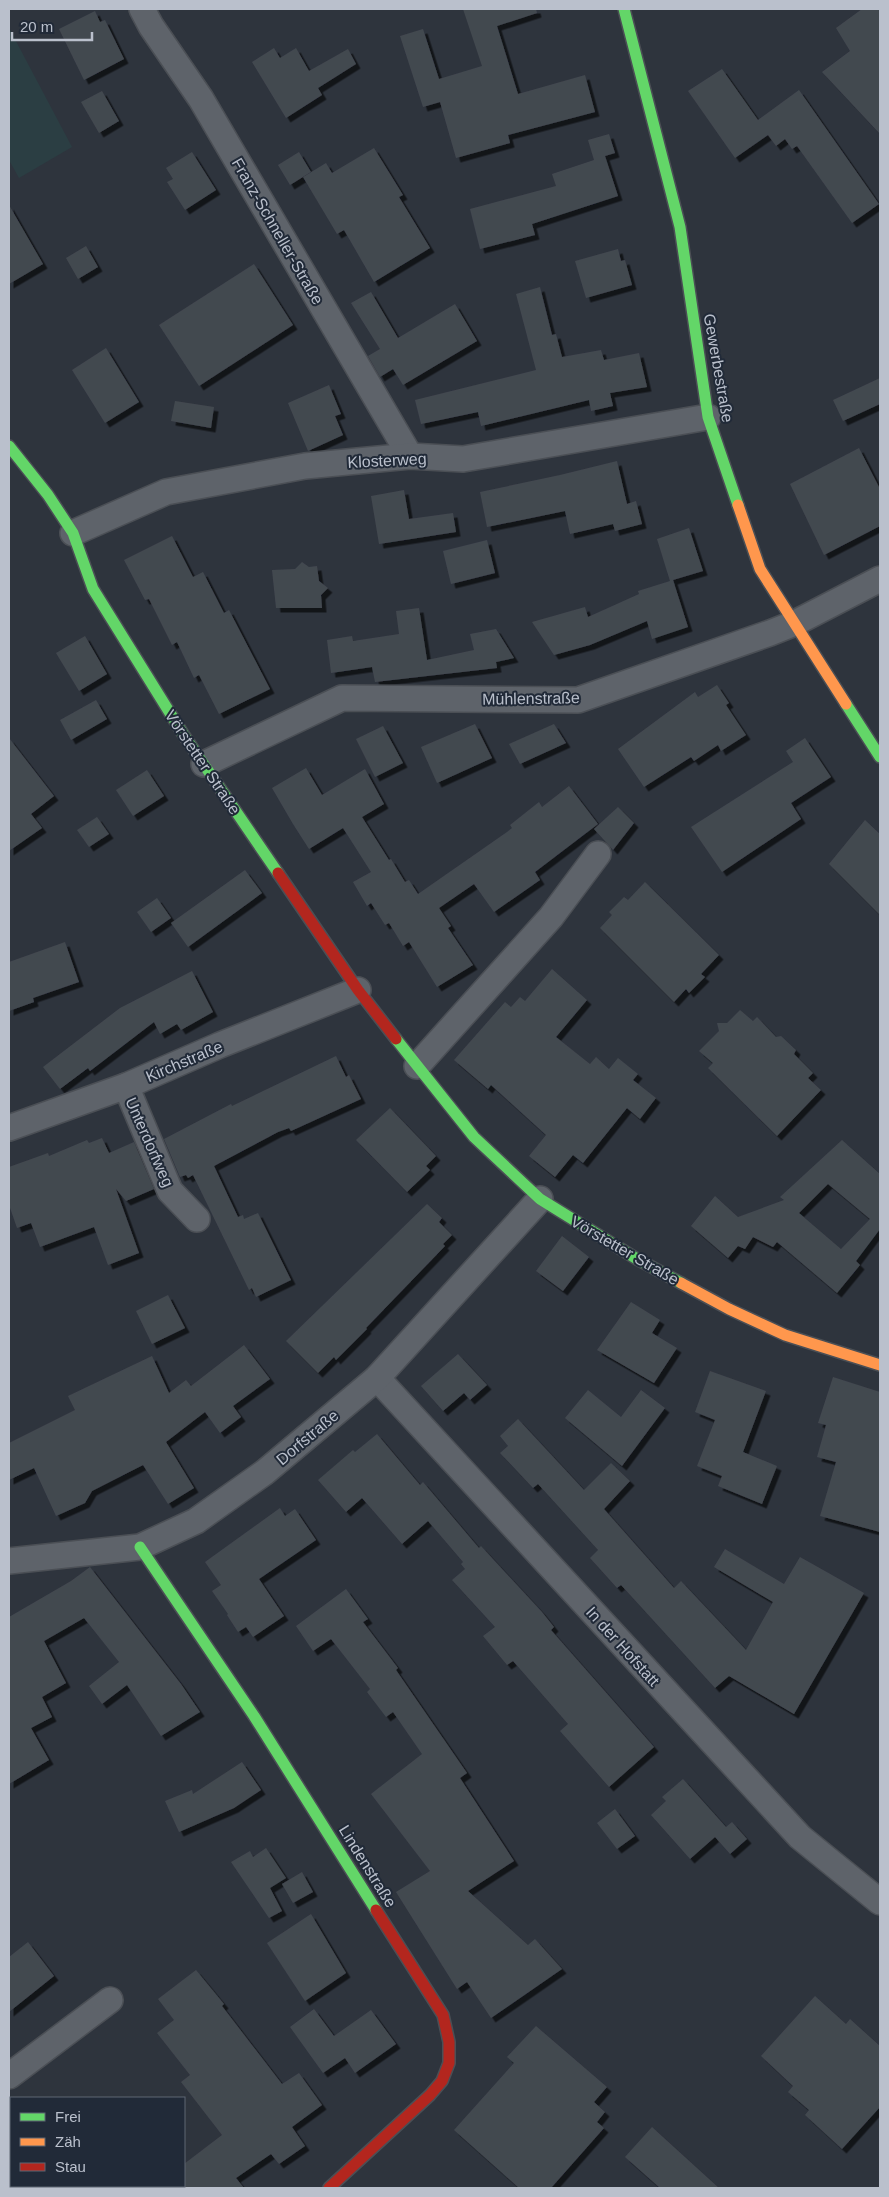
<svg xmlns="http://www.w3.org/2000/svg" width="889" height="2197" viewBox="0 0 889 2197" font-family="Helvetica,sans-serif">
<defs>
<filter id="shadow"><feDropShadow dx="4.5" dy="4.5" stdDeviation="0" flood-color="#0009"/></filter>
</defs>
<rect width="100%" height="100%" fill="#2e343d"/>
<path fill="#2b3e43" d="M9,28L72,147L19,178L9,160Z"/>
<g fill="#434850" fill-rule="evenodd" filter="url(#shadow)">
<path d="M463,9H536L537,13L497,26L518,94L585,75L595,112L508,135L510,143L456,158L440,102L423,107L400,36L423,29L439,79L482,66Z"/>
<path d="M862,9H880V134L822,72L850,51L836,28Z"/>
<path d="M95,11L100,22L105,20L124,59L84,80L59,29Z"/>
<path d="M274,48L280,58L296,48L309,71L348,49L356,64L318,88L322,95L286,118L252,62Z"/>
<path d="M722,69L758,120L799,90L879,204L852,223L797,146L792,149L785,139L776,146L768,135L735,158L688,91Z"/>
<path d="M102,91L119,121L99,133L81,102Z"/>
<path d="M609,134L615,153L605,156L618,196L532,224L535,235L480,249L470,209L556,186L552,174L597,159L594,160L588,140Z"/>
<path d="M374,148L403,195L399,197L430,248L374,282L344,230L337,234L303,177L326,163L332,173Z"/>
<path d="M192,152L216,190L185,210L167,182L173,179L166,168Z"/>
<path d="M299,152L311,172L290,185L278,165Z"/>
<path d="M9,205L43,264L9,284Z"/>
<path d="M86,246L98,267L78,279L66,258Z"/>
<path d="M618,249L621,261L625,260L632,285L586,298L575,261Z"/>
<path d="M254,264L293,325L199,386L159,325Z"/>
<path d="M540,287L552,335L556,334L562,357L601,350L604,360L639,353L647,387L610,393L613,406L591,411L589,400L481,426L478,412L421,424L415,400L536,370L516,294Z"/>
<path d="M371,292L398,338L455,304L477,341L403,385L393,369L380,377L368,356L380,349L351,303Z"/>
<path d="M106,348L139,402L105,423L72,370Z"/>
<path d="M880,378V404L843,421L833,400Z"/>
<path d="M329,385L341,414L335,416L343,435L308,451L288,403Z"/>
<path d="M175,401L214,407L211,428L171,421Z"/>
<path d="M859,448L880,489V526L824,555L790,484Z"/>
<path d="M617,461L627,504L636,501L642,524L615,531L613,524L570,534L565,511L487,527L480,492L560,475Z"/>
<path d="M404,490L409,519L453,513L456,532L379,544L371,496Z"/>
<path d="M689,528L703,571L673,580L688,627L652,639L647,621L590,645L554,655L532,622L585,607L588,617L639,594L638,591L670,581L657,539Z"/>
<path d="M172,536L193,577L203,572L224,613L229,610L270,689L219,714L199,675L194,678L177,642L172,645L149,599L145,600L124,560Z"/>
<path d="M487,540L495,573L451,584L443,551Z"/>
<path d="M302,562L309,567L317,566L319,581L328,588L321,595L322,608H276L272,570L295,569Z"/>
<path d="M419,608L427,660L474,650L470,634L496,629L514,658L496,662L497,668L375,682L372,667L331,673L327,640L352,636L353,641L399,634L396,611Z"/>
<path d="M85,636L107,674L79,691L56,653Z"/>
<path d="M717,685L729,703L726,705L746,735L721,751L718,745L694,761L691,757L644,787L618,749L695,692L698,697Z"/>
<path d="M96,700L107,719L71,740L60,720Z"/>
<path d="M475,724L492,758L437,783L421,747Z"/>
<path d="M554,724L566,743L520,764L509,744Z"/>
<path d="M383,726L403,763L375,777L356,739Z"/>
<path d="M9,738L54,796L31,814L42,828L9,851Z"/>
<path d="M805,738L831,777L791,803L801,819L722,872L691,827L793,762L786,751Z"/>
<path d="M306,768L322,795L365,769L384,804L362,817L389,860L391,859L405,882L409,880L418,894L507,832L512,828L510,825L539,802L542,807L569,786L598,824L535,872L540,880L494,912L474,884L439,908L451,926L448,928L473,965L437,987L409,942L403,946L389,923L385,925L371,903L367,906L353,882L371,872L343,828L309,849L293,824L272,788Z"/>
<path d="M147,770L164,796L133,816L116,790Z"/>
<path d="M618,807L634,823L613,850L594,829Z"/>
<path d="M97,817L109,834L89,847L77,830Z"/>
<path d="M865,820L880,834V915L829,864Z"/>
<path d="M245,870L262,893L188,947L171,923Z"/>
<path d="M645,882L719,955L701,974L705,977L689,993L686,989L674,1002L600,928L612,915L609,912L624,897L628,900Z"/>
<path d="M157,898L171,918L151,932L137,912Z"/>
<path d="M65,942L79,982L33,998L34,1002L9,1011V962Z"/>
<path d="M552,969L587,1000L556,1037L590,1064L596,1057L609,1069L618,1058L638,1074L633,1080L656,1098L640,1119L627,1108L583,1163L573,1155L555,1177L529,1156L546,1135L491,1085L488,1089L454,1060L505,1002L511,1007L520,997L525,1001Z"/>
<path d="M192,971L213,1012L181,1030L177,1024L160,1034L154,1022L90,1071L88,1068L60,1089L43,1067L120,1008Z"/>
<path d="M740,1010L753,1021L757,1017L776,1037L781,1036L796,1050L794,1054L813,1073L808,1078L821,1090L777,1136L708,1068L713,1063L699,1051L719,1031L717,1023H727Z"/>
<path d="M336,1056L346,1077L349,1075L361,1099L291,1131L289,1128L278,1132L214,1166L238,1217L243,1215L244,1219L258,1213L291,1280L256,1297L252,1288L249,1290L193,1175L188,1178L186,1175L180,1177L164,1139L231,1104L232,1106Z"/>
<path d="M390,1108L436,1156L426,1166L430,1170L407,1192L356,1140Z"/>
<path d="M102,1138L109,1153L134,1142L154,1189L126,1201L116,1189L139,1253L108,1265L94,1227L40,1247L31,1223L17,1228L9,1205V1167L48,1153L49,1156L87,1140L89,1143Z"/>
<path d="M842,1140L880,1174V1229L856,1261L860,1265L837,1293L777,1242L773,1247L753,1237L745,1249L738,1246L728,1258L691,1226L715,1196L738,1217L784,1200L780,1197ZM828,1184L870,1219L841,1249L799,1213Z"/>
<path d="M427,1204L442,1218L439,1222L452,1235L443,1244L445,1246L366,1328L367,1329L336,1360L334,1357L318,1373L286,1341Z"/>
<path d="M562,1236L589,1257L563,1291L536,1271Z"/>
<path d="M168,1295L185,1328L152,1344L136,1311Z"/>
<path d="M631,1302L660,1320L652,1333L677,1348L654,1383L597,1350Z"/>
<path d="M244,1345L270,1379L233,1406L241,1417L220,1433L205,1412L166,1442L194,1488L168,1504L143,1465L92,1491L85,1503L56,1516L34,1468L9,1480V1443L75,1410L68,1396L152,1356L169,1393L186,1380L191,1386Z"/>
<path d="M458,1354L487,1385L470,1400L464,1393L443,1411L421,1386Z"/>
<path d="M710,1371L766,1391L743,1452L777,1466L762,1504L718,1486L722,1476L697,1466L715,1420L695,1412Z"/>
<path d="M833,1377L880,1392V1532L820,1516L836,1462L817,1457L826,1425L818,1423Z"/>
<path d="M588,1390L621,1417L641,1390L665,1408L622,1466L565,1418Z"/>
<path d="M518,1419L584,1490L611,1463L630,1481L604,1509L674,1588L681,1581L746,1650L773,1602L714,1567L725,1549L784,1584L800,1557L864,1593L794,1714L729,1676L715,1688L621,1585L617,1588L590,1558L598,1550L538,1484L533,1488L500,1453L508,1446L500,1436Z"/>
<path d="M377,1434L420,1485L423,1482L479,1548L481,1546L542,1612L554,1627L551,1630L654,1747L609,1787L560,1731L568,1724L513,1661L507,1665L483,1636L495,1627L452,1580L465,1569L461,1564L463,1562L428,1521L402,1544L362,1498L346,1512L318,1480L353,1450L355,1452Z"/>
<path d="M280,1508L285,1516L295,1509L316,1540L259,1579L284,1616L253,1637L246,1627L238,1632L227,1615L228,1614L212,1591L221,1585L205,1562Z"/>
<path d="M90,1567L181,1684L200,1712L161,1736L127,1685L102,1704L89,1686L119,1662L84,1618L44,1641L66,1683L42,1697L52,1717L31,1728L49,1760L9,1784V1617L71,1581Z"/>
<path d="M346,1589L368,1619L363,1622L398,1668L396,1670L467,1773L460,1778L514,1861L468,1891L528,1945L535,1939L562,1969L491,2018L467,1982L457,1989L396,1892L430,1871L371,1794L422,1754L393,1712L386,1717L367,1692L370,1689L331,1639L313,1651L296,1626Z"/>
<path d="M242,1762L261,1790L234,1808L179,1832L165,1801L192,1790L193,1794Z"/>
<path d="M683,1779L726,1827L732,1822L747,1839L730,1854L715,1837L690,1859L651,1815L666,1801L662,1797Z"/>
<path d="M615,1809L635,1836L617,1849L597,1823Z"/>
<path d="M266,1848L286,1878L270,1888L282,1911L269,1918L231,1862L250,1851L253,1857Z"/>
<path d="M302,1872L313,1892L293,1903L282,1884Z"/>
<path d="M311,1914L346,1973L305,2001L267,1943Z"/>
<path d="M28,1942L54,1976L9,2012V1957Z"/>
<path d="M196,1970L224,2004L222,2006L282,2084L299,2073L322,2105L292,2127L305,2146L279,2164L271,2154L236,2178L244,2188H184V2164L222,2135L181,2082L190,2075L157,2033L174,2020L158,1999Z"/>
<path d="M815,1996L846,2024L850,2019L880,2046V2107L842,2149L805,2115L809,2110L788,2092L793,2086L761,2056Z"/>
<path d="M314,2009L334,2036L371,2010L396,2044L355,2073L345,2058L323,2073L290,2027Z"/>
<path d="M536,2026L607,2087L594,2102L605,2112L597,2122L604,2128L551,2188H519L454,2130L514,2063L507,2057Z"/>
<path d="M652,2127L719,2188H660L625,2157Z"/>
</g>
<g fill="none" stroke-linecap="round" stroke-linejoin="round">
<g stroke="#4b4f55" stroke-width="28">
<g id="street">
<path d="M142,9L151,26L201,99L410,456"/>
<path d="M73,533L166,492L305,466L410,456L463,459L708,417"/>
<path d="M204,764L342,698L578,700L770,633L795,623L880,579"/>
<path d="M417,1066L551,917L598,854"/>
<path d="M126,1086L170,1191L197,1219"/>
<path d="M9,1128L126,1086L220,1045L358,990"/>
<path d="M377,1378L800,1837L880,1902"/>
<path d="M9,1561L140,1547L196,1521L265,1472L377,1378L540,1199"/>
<path d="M9,2076L110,2000"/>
</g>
</g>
<g stroke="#4b4f55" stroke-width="14">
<g id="fast">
<path d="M624,9L680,227L708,417L738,505"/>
<path d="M9,446L48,495L73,533L93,589L183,734L278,873"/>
<path d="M846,704L880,757"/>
<path d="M396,1039L474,1137L540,1199L637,1259L681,1283"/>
<path d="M140,1547L254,1716L376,1910"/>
</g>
</g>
<g stroke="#4b4f55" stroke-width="14">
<g id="slow">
<path d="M738,505L760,569L846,704"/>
<path d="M681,1283L729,1309L785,1335L880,1365"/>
</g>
</g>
<g stroke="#4b4f55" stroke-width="14">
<g id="jam">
<path d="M278,873L358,990L396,1039"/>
<path d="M329,2188L430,2095L442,2081L449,2063V2042L443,2015L376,1910"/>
</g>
</g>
<use href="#street" stroke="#5e636a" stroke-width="25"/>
<use href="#fast" stroke="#63d668" stroke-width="11"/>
<use href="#slow" stroke="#ff974d" stroke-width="11"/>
<use href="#jam" stroke="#b3261e" stroke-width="11"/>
</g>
<g text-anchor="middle" stroke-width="4" stroke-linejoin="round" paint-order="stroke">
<g font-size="16" fill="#bac0cc" stroke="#212a38">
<text transform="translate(278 231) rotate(60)" y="6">Franz-Schneller-Straße</text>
<text transform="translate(719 368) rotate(80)" y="6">Gewerbestraße</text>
<text transform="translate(387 460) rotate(-3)" y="6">Klosterweg</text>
<text transform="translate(531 698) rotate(-1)" y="6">Mühlenstraße</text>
<text transform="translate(203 762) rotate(56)" y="6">Vörstetter Straße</text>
<text transform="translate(184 1061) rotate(-23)" y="6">Kirchstraße</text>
<text transform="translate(150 1142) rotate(66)" y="6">Unterdorfweg</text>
<text transform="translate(625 1250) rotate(30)" y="6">Vörstetter Straße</text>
<text transform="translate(307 1437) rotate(-40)" y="6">Dorfstraße</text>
<text transform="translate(623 1646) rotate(48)" y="6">In der Hofstatt</text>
<text transform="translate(368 1866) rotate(58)" y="6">Lindenstraße</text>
</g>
</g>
<rect width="889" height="2197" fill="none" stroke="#bac0cc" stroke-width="20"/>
<rect x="10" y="2097" width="175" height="90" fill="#212a38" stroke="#5e6673"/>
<rect x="20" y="2113" width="25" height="8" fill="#63d668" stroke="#5e6673"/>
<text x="55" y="2122" font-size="15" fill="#bac0cc">Frei</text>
<rect x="20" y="2138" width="25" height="8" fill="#ff974d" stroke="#5e6673"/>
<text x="55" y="2147" font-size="15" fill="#bac0cc">Zäh</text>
<rect x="20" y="2163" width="25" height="8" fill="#b3261e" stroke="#5e6673"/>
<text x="55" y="2172" font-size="15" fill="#bac0cc">Stau</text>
<path d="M12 32v8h80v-8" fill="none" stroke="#bac0cc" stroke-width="2.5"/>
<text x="20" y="32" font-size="15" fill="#bac0cc" stroke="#212a38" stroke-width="4" paint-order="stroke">20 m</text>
</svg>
